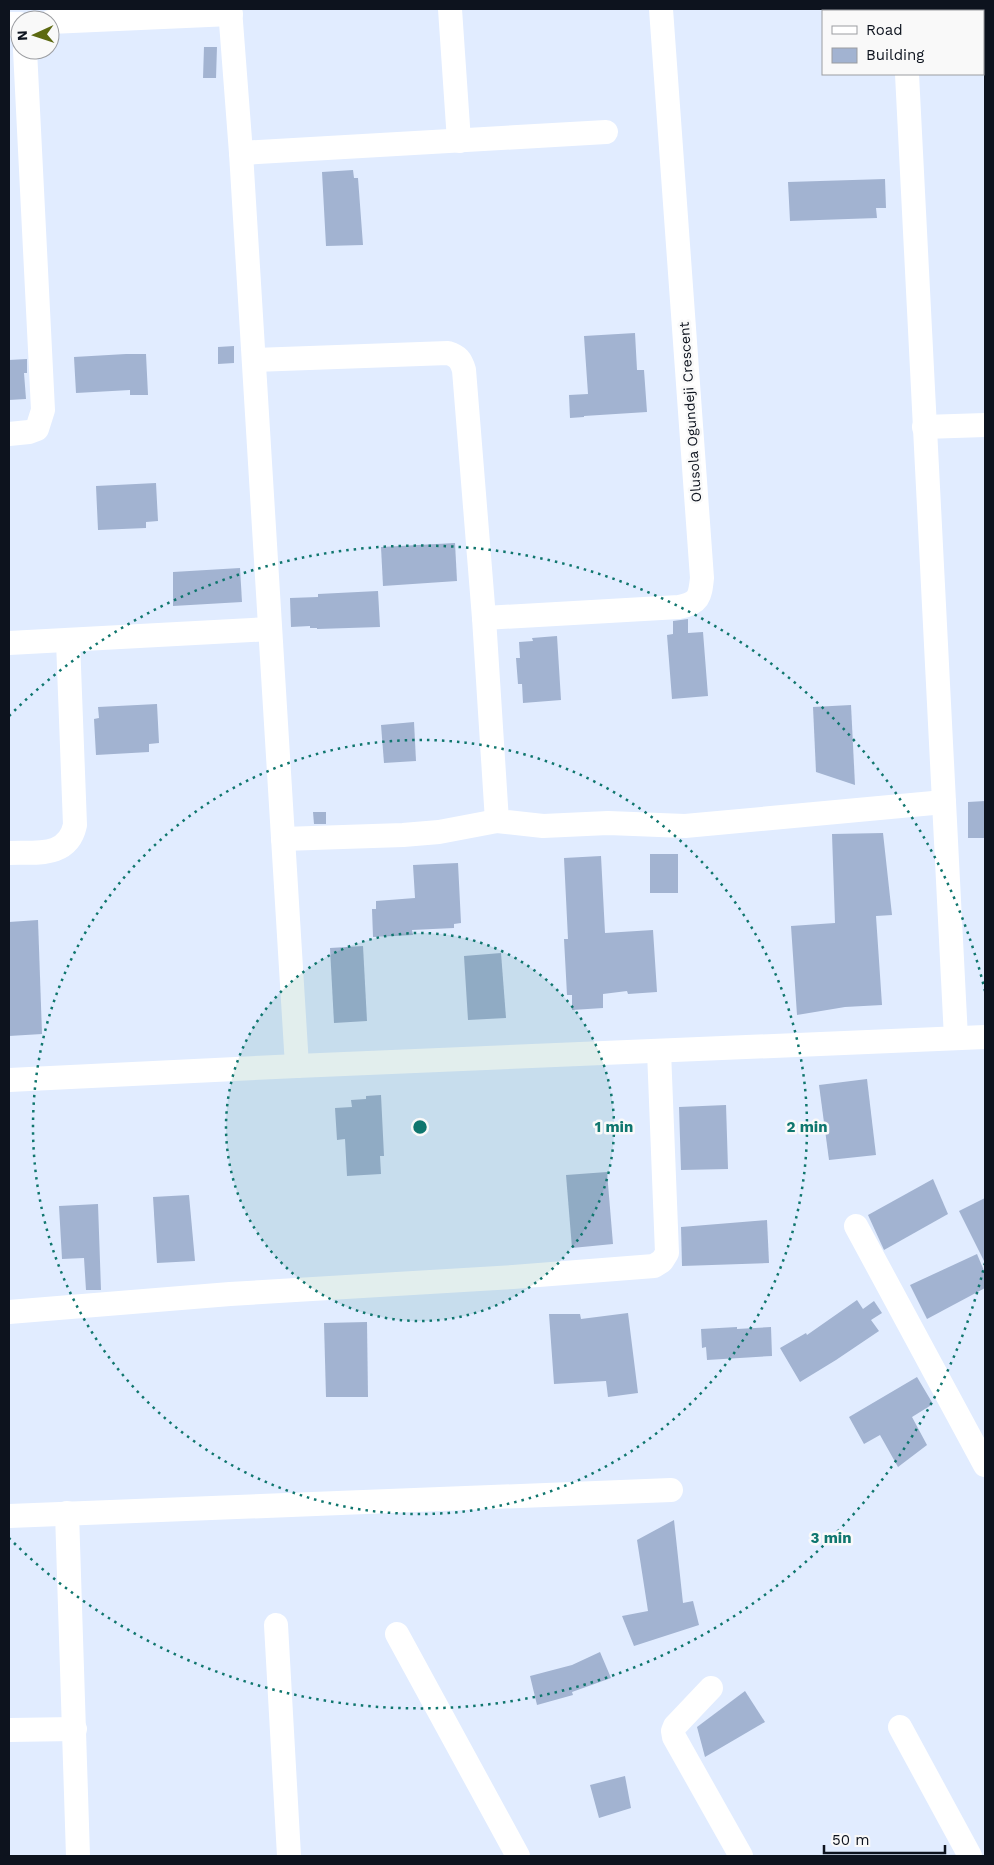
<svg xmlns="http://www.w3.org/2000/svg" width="994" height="1865" viewBox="0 0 994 1865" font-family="'Work Sans',sans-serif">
<rect width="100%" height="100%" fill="#e1ecff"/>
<g fill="#a2b3d1">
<path d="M204,47H217L216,78H203Z"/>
<path d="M353,170L354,178H358L363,245L326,246L322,172Z"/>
<path d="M885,179L886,208H876L877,218L790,221L788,182Z"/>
<path d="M635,333L637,370H644L647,412L584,416V417L570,418L569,395L588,394L584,336Z"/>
<path d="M234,346V363L218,364V347Z"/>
<path d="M126,354H146L148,395H130V390L76,393L74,357Z"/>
<path d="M27,359V373H24L26,399L9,400V360Z"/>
<path d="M156,483L158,521L146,522V528L98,530L96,486Z"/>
<path d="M455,543L457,581L383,586L381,547Z"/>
<path d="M240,568L242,602L173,606V572Z"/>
<path d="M378,591L380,627L317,629V628H310V626L291,627L290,598L318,597V594Z"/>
<path d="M688,619V633L703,632L708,696L672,699L667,635L673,634V621Z"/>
<path d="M557,636L561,700L523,703L522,684H518L516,658H520L519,642L533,641L532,638Z"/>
<path d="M157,704L159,743L149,744V752L96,755L94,719L99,718L98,707Z"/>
<path d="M851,705L855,785L816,772L813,707Z"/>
<path d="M414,722L416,761L384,763L381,725Z"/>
<path d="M985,801V838H968V802Z"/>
<path d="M313,812H326V824H314Z"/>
<path d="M883,833L892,915L876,916L882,1005L845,1007L797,1015L791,926L835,923L832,834Z"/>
<rect x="650" y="854" width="28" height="39"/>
<path d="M601,856L605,933L653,930L657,992L628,994L627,991L603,994V1008L572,1010V995H567L564,939H568L564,858Z"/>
<path d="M458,863L461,923L454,924V928L412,930L413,935L373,937L372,909H376V901L415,898L413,865Z"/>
<path d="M38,920L42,1034L9,1036V922Z"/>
<path d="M363,946L367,1021L334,1023L330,948Z"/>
<path d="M501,953L506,1018L468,1020L464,956Z"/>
<path d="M867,1079L876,1155L829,1160L819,1085Z"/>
<path d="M381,1095L384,1156H380L381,1174L347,1176L345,1139L337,1140L335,1108L352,1107L351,1100L366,1099V1096Z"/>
<path d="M726,1105L728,1169L681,1170L679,1107Z"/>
<path d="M607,1172L613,1244L572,1248L566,1175Z"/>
<path d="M933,1179L948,1214L884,1250L868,1215Z"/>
<path d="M189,1195L195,1261L157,1263L153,1197Z"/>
<path d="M985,1198V1263L959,1211Z"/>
<path d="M98,1204L101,1290H86L84,1258L62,1259L59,1206Z"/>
<path d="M767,1220L769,1263L682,1266L681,1227Z"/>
<path d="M977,1254L985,1273V1288L927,1319L910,1285Z"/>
<path d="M857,1300L863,1309L874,1301L882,1313L871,1320L879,1331L836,1360L800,1382L780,1348L806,1333L807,1335Z"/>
<path d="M628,1313L638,1393L608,1397L606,1381L554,1384L549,1314H580L581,1319Z"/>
<path d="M367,1322L368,1397H326L324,1323Z"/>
<path d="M737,1327V1329L771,1327L772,1356L707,1360L706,1347L702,1348L701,1329Z"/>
<path d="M917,1377L933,1404L912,1417L927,1445L898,1467L880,1435L864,1444L849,1417Z"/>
<path d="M674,1520L683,1603L693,1601L699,1625L634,1646L622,1616L648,1611L637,1540Z"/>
<path d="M600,1652L611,1678L572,1692L573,1695L537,1705L530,1676L572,1665Z"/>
<path d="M745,1691L765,1722L705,1757L697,1727Z"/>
<path d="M625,1776L631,1808L599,1818L590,1785Z"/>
</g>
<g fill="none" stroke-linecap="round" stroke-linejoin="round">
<g stroke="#fff" stroke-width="24">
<path d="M230,9L241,153L297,1066"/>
<path d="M450,9L459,141"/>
<path d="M903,9V11"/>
<path d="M50,22L231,14"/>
<path d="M9,24H20"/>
<path d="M907,74L956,1038"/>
<path d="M241,153L606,132"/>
<path d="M254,360L448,353C458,356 461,360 464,370L484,618L497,821L543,826L608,823L685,826L944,802"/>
<path d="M924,427L985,425"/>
<path d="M9,434L29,432L37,429L43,410L25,50"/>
<path d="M484,618L679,607C699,603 700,597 702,578L661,9"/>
<path d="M9,643L270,629"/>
<path d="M283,839L403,835L439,832L497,821"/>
<path d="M9,853C36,852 68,858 75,825L68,641"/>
<path d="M9,1080L297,1066L985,1037"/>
<path d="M856,1226L985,1465"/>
<path d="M9,1312L230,1294L513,1277L654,1266L662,1261L667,1253L659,1051"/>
<path d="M67,1513L78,1856"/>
<path d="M9,1516L671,1490"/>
<path d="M276,1625L289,1856"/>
<path d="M397,1634L518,1856"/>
<path d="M711,1688L675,1726L673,1731L674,1737L741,1856"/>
<path d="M900,1727L970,1856"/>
<path d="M9,1730L75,1729"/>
</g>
</g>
<circle cx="420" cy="1127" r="194" fill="#0f766e" fill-opacity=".12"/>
<g fill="none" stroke="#0f766e" stroke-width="2.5" stroke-dasharray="2.5 5">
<circle cx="420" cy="1127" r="194"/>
<circle cx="420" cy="1127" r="387"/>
<path d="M985 1263A581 581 0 0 1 9 1538M9 716A581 581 0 0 1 985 991"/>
</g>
<g text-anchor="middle" stroke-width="5" stroke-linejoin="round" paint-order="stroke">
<g font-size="14" fill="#0d131e" stroke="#f9f9f9">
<text transform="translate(690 412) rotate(-94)" y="5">Olusola Ogundeji Crescent</text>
</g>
</g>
<circle cx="420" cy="1127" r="8" fill="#0f766e" stroke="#f9f9f9" stroke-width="2.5"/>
<g font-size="15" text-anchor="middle" font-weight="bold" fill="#0f766e" stroke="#f9f9f9" stroke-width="5" stroke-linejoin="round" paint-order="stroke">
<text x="614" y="1132">1 min</text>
<text x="807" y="1132">2 min</text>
<text x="831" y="1543">3 min</text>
</g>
<rect width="994" height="1865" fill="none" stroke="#0d131e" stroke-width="20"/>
<rect x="822" y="10" width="162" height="65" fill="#f9f9f9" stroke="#9b9da1"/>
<rect x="832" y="26" width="25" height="8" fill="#ffffff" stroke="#9b9da1"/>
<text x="866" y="35" font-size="15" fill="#0d131e">Road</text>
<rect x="832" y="48" width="25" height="15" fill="#a2b3d1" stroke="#9b9da1"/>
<text x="866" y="60" font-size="15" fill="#0d131e">Building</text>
<g transform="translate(35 35) rotate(267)"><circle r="24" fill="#f9f9f9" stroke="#9b9da1"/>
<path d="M0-4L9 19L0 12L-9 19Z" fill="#5c6911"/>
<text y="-8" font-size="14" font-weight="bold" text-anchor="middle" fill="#0d131e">N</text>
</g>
<path d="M824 1845v8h121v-8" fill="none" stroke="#0d131e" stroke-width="2.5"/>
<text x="832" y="1845" font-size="15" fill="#0d131e" stroke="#f9f9f9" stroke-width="4" paint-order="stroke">50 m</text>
</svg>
